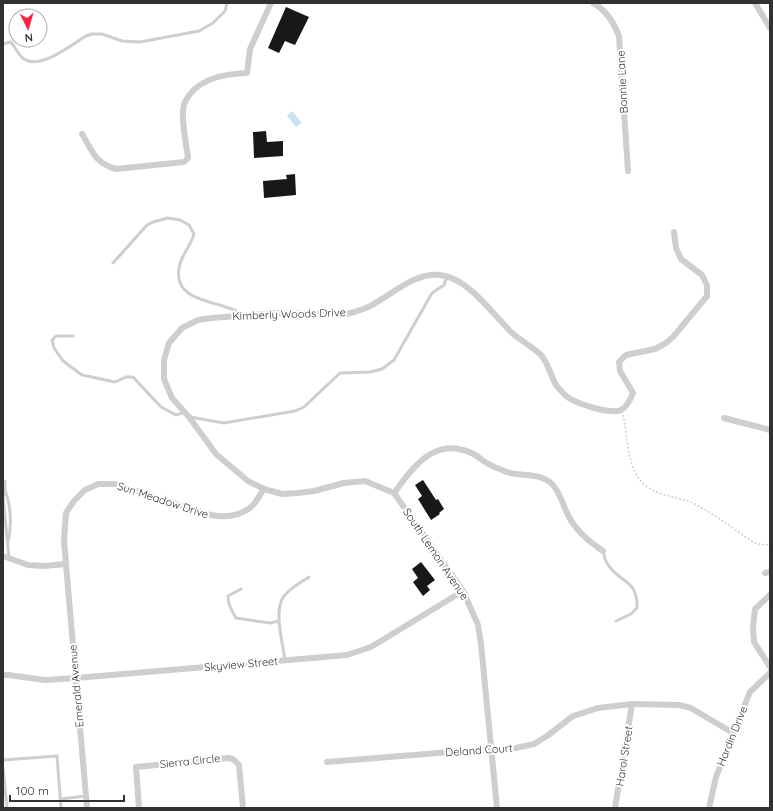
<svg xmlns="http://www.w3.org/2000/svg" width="773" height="811" viewBox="0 0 773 811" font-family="Quicksand,sans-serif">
<rect width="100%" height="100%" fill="#fff"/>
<path fill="#c9e4f0" d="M292,111L302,123L296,127L287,116Z"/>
<g fill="#181818">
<path d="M286,7L309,17L295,45L285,41L279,53L268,48Z"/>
<path d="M266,131L267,142L283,141V156L254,158L253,132Z"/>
<path d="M295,174L296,195L264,198L263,181L287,179L286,175Z"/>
<path d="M423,480L436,500L438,499L444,509L439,513L440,514L431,520L418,499L422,496L415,485Z"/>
<path d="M421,562L435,580L427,586L430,590L423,596L413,582L418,578L412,569Z"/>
</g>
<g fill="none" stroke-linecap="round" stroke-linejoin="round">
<path stroke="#cecece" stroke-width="1.5" stroke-dasharray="2 2" stroke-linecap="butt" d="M623,415C628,436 626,462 640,480C653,497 677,495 695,504C715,515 734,529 753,542L757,544L770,545"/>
<g stroke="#cecece" stroke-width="3">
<path d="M3,44L11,42C15,47 19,56 24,59C41,70 71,45 86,36L92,34H102L122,41L140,42L199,31L213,23L225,11L227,3"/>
<path d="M113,263L147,225L153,222L168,218L180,220L189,225L194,234C191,246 181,255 179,268C174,296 203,300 223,306C230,308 236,311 243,314"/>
<path d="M73,336H56L52,340L54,348L63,361L82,375L115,382L126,377H133L161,407L176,415L185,412"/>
<path d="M190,417L224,423L295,411L304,407L340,373L370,372L382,369L394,360L432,293L444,285L447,276"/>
<path d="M3,481H5V490"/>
<path d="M8,542C12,526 11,505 5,490L3,497L9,558"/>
<path d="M603,551C604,555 605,560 607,563C618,583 638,578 637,608L631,614L616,621"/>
<path d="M241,589L228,596C228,605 232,611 236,618L270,623L279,621"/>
<path d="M285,660C283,644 273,610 284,596C290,588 301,582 309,577"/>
<path d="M3,760L57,756L61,808"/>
<path d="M3,768L7,808"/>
<path d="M60,799L86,796"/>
</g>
<g stroke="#cecece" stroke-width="6">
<path d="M593,3C606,10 614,23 619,36L628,171"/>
<path d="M755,3L770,28"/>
<path d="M82,134C93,152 95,163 116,169L184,162L188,158C186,142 182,126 183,111C183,104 186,99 190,94C204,77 227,74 247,73L250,49L271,3"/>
<path d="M724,418L770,430"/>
<path d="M394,493C412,469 433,437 469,452C476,454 481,460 487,463C493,467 500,469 507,472C521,477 541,472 553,485C560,494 562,501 566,511C574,529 587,540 603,551"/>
<path d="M3,556L28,565L44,566L66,564"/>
<path d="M765,573L770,572"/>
<path d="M770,595L755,609L753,628L754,642L770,667"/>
<path d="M3,675H8L45,680L76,678L347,655L371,647L463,591"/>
<path d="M327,762L463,751L511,749L534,744L547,736L573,716L598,708L632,704L679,705L691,708L733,733"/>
<path d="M87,808L64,541L66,513L74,501L85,490L98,484H115L211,515C225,518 242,516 253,505C257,501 260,494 264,489"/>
<path d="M139,808L136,767L228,758L233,759L239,765L243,808"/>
<path d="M497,808L481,644L478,625L463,591L394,493L365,481L344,483L314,491L298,493L282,494L264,489L248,481L216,454L189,417L172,398L164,379V360L169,343L182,328L198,320L211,318L278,313L346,314C355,312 364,310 372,305C393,294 415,272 440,275C468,278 491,312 510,331C519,340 532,346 541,355C549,364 550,375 556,385C559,389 563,393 566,396C574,403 611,415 621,410C627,407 631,398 633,393L620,371L619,362L626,355L655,349L666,343L673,337L707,296V285L702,275L681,259L676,248L674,232"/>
<path d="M615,808L632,704"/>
<path d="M709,808L716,777L743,709L750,692L770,673"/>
</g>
</g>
<g text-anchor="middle" stroke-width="4" stroke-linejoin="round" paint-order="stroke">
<g font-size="11" fill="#313131" stroke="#fff">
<text transform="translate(622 82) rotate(-93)" y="4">Bonnie Lane</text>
<text transform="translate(289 314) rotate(-2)" y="4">Kimberly Woods Drive</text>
<text transform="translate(163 500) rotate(18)" y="4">Sun Meadow Drive</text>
<text transform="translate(436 554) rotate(56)" y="4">South Lemon Avenue</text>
<text transform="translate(241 664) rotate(-5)" y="4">Skyview Street</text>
<text transform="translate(76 686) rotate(-95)" y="4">Emerald Avenue</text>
<text transform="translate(732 736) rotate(-68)" y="4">Hardin Drive</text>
<text transform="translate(479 750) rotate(-4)" y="4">Deland Court</text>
<text transform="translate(624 756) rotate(-81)" y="4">Harol Street</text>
<text transform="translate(190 761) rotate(-6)" y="4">Sierra Circle</text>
</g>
</g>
<rect width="773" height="811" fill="none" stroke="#313131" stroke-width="8"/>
<g transform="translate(28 28) rotate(175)"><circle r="19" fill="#ffffff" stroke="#adadad"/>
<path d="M0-3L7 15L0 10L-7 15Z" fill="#f72444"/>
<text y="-6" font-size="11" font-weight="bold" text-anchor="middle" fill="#313131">N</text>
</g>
<path d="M10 795v6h114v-6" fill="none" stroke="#313131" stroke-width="2"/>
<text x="16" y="795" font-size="12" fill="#313131" stroke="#ffffff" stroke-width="3" paint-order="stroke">100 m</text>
</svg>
